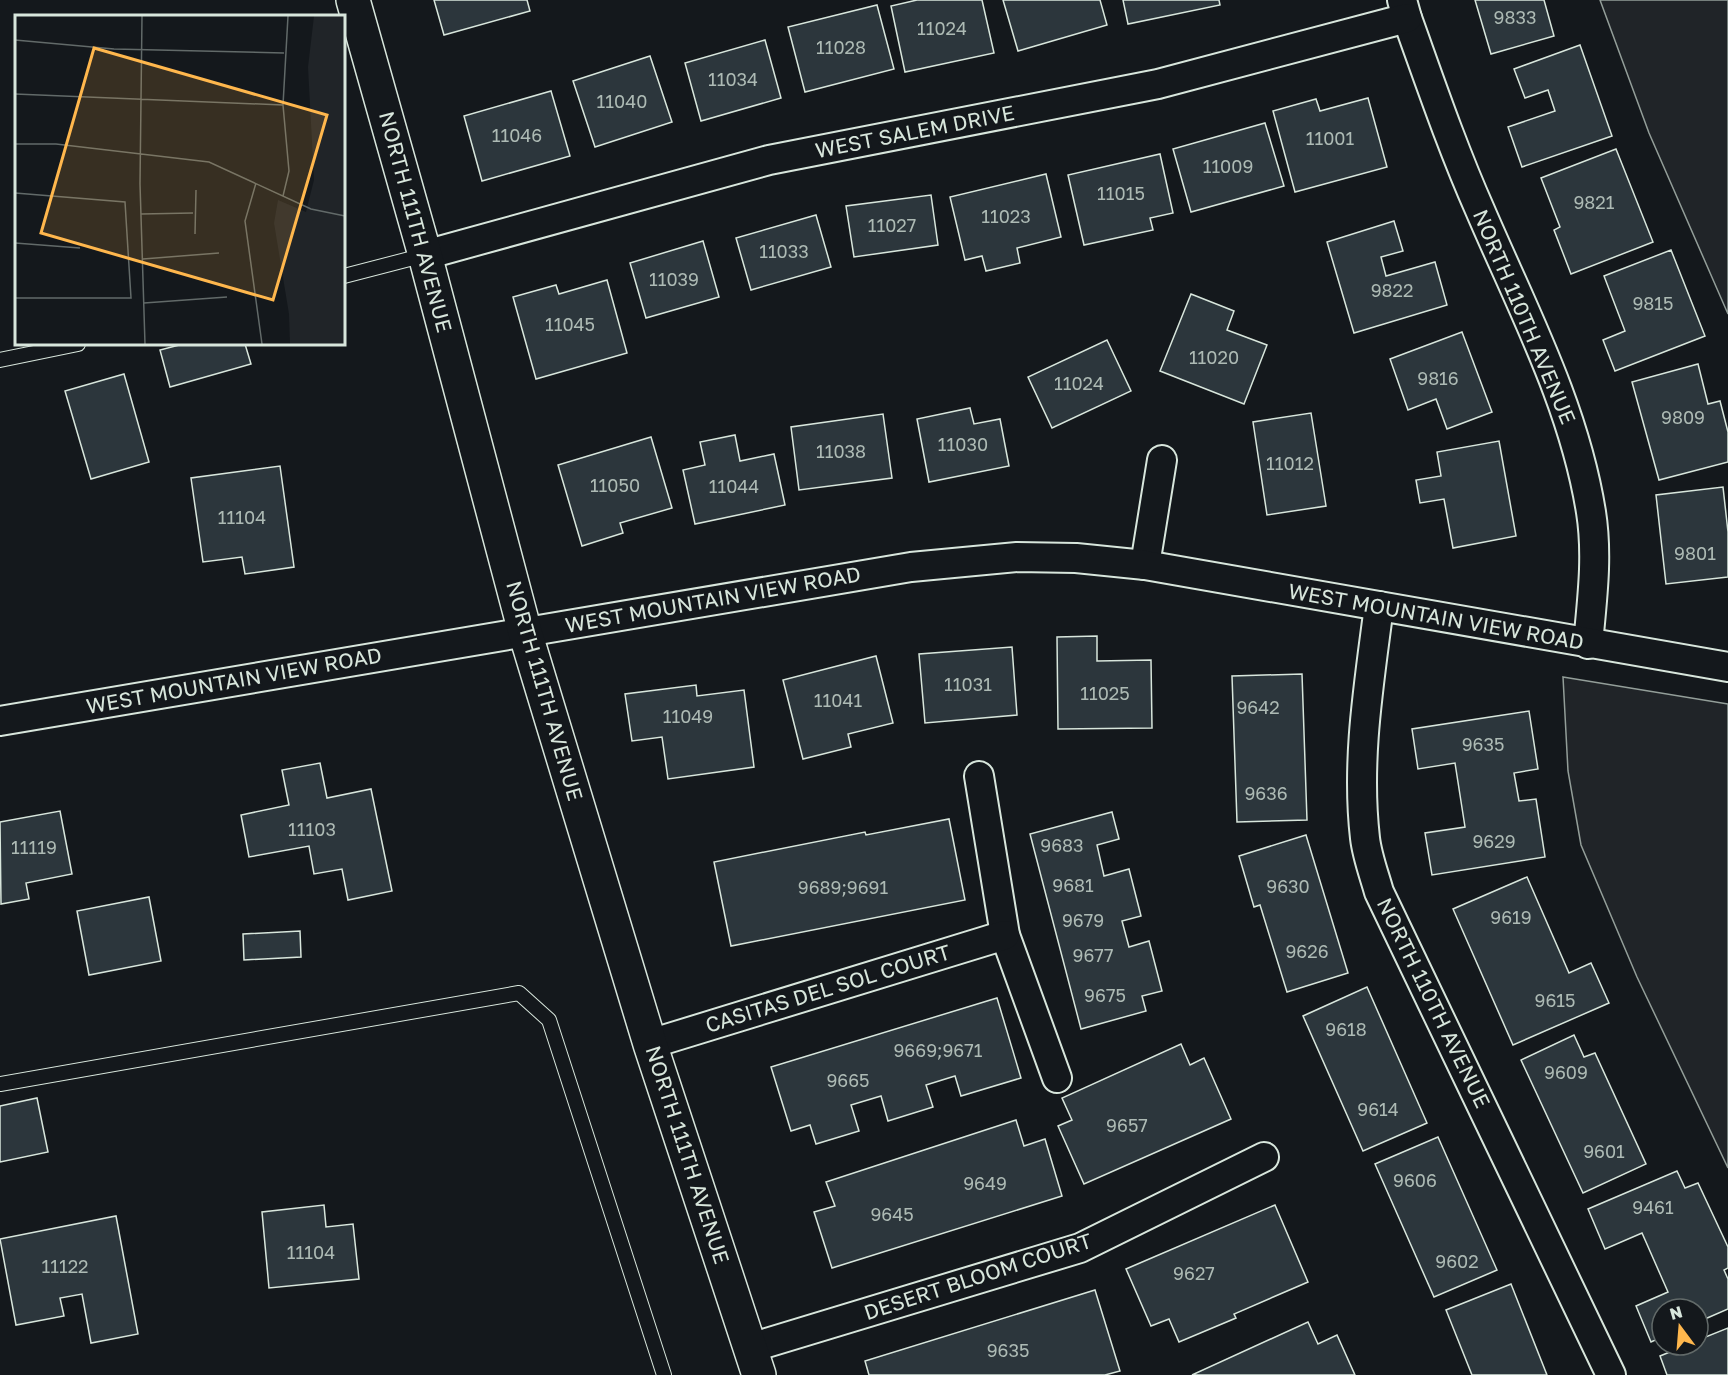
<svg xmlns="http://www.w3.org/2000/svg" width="1728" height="1375" viewBox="0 0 1728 1375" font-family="'Golos Text',sans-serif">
<rect width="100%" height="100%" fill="#14181c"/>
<g fill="#202428" stroke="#939e99" stroke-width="1.5">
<path d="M1600,0H1728V314L1649,133Z"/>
<path d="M1563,677L1728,704V1168L1637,977L1581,845L1568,771Z"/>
</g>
<g fill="#2c363c" stroke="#d8e6dc" stroke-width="1.5">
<path d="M434,0H527L530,11L444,35Z"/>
<path d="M917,0H982L994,53L905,72L891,6Z"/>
<path d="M1003,0H1100L1107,25L1018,51Z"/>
<path d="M1123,0H1219L1220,5L1128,24Z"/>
<path d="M1475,0H1544L1554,36L1491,54Z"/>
<path d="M877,5L894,69L805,92L788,27Z"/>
<path d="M765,40L781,98L701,121L685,63Z"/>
<path d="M1580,45L1612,136L1522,167L1508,127L1555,111L1548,90L1525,98L1514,69Z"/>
<path d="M650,56L672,122L595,147L573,81Z"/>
<path d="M551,91L570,156L482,181L464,116Z"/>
<path d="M1368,98L1387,167L1295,192L1273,111L1316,99L1320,111Z"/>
<path d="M1265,123L1284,186L1191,212L1173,149Z"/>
<path d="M1616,149L1653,242L1571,274L1554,230L1560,227L1541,178Z"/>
<path d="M1160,154L1173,213L1150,218L1153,230L1084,245L1068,175Z"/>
<path d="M1046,174L1061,237L1017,248L1020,263L986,271L982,256L965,260L950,197Z"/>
<path d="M931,195L938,245L854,257L846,206Z"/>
<path d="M816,215L831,267L751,290L736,238Z"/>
<path d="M1394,221L1403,251L1381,257L1386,276L1435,262L1447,305L1354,333L1327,242Z"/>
<path d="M703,241L719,297L646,318L630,263Z"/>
<path d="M1671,250L1705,336L1615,371L1603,340L1625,331L1604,276Z"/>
<path d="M607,280L627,353L536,379L513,297L556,285L559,294Z"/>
<path d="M1191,294L1234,311L1227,330L1267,345L1244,404L1160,371Z"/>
<path d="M1462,332L1492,412L1447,429L1436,399L1408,410L1390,359Z"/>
<path d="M1107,340L1131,391L1052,428L1028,377Z"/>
<path d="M183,344H245L251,364L170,387L160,350Z"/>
<path d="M1698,364L1708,404L1720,401L1728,432V462L1659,480L1632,382Z"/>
<path d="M124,374L149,462L91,479L65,391Z"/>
<path d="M970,408L974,424L1000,419L1009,466L929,482L917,419Z"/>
<path d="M1311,413L1326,506L1267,515L1253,422Z"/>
<path d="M883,414L892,478L799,490L791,427Z"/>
<path d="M735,435L740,461L774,454L785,505L695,524L683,470L705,465L700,442Z"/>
<path d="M651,437L672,508L620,523L623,533L582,546L558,465Z"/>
<path d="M1499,441L1516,536L1453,548L1444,499L1420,503L1416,480L1441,476L1437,452Z"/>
<path d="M280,466L294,567L245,574L242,557L203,562L191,478Z"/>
<path d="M1723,487L1728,532V577L1666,584L1656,495Z"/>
<path d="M1097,636V661L1151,660L1152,728L1058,729L1057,637Z"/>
<path d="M1012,647L1017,715L925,723L919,654Z"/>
<path d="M876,656L893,723L848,734L851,747L803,759L783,680Z"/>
<path d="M1302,674L1307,820L1237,822L1232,676Z"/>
<path d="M696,685L697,696L744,690L754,767L668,779L662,737L632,741L625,694Z"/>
<path d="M1529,711L1538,769L1514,773L1519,801L1536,799L1545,857L1432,875L1425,833L1465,827L1455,763L1418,769L1412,729Z"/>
<path d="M320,763L327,798L371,789L392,891L348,900L342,869L314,874L309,846L249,857L241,815L289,805L282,770Z"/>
<path d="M60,811L72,874L26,883L29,899L1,904L0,822Z"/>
<path d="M1112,812L1119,839L1097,845L1104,876L1129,869L1141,916L1122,921L1129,947L1149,941L1162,991L1142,996L1146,1011L1081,1029L1030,834Z"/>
<path d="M949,819L965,900L731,946L714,862L865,832L866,835Z"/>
<path d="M1306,835L1348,973L1287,992L1260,905L1254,907L1239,856Z"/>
<path d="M1527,877L1569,973L1591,963L1609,1003L1513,1045L1453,909Z"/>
<path d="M149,897L161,961L89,975L77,911Z"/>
<path d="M300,931L301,957L244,960L243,934Z"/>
<path d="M1367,987L1427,1123L1363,1151L1303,1016Z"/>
<path d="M997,998L1021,1078L961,1096L955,1076L926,1085L933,1107L888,1121L881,1096L851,1105L859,1131L816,1144L810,1125L791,1131L771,1067Z"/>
<path d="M1574,1035L1584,1057L1595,1053L1646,1164L1583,1193L1521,1060Z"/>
<path d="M1181,1044L1190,1065L1204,1058L1231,1119L1084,1184L1058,1126L1072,1120L1062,1098Z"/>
<path d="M37,1098L48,1152L0,1162V1106Z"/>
<path d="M1016,1120L1024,1146L1045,1139L1062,1196L832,1268L814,1212L835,1206L826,1182Z"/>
<path d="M1438,1137L1497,1270L1434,1297L1375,1164Z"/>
<path d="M1677,1171L1685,1188L1698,1183L1728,1247V1268L1724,1270L1728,1279V1309L1698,1322V1309H1662V1337L1651,1342L1636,1306L1668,1292L1642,1233L1605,1249L1588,1209Z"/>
<path d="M324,1205L326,1227L353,1224L359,1279L269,1288L262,1212Z"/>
<path d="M1275,1205L1308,1282L1234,1314L1236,1318L1179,1342L1169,1319L1151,1326L1126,1269Z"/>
<path d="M116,1216L138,1334L91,1343L82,1294L60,1298L64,1316L16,1325L0,1239Z"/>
<path d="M1511,1284L1547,1375H1472L1446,1310Z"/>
<path d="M1095,1290L1120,1371L1105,1375H869L865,1361Z"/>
<path d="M1308,1322L1318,1344L1337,1335L1355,1375H1192Z"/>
<path d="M1728,1328V1375H1667L1660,1356L1687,1345H1698V1340Z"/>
</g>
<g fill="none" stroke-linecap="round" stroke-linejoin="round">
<g stroke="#d8e6dc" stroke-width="16">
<g id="lane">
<path d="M344,276L425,255"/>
<path d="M0,360L78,344"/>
<path d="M0,1084L519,993L549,1020L664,1375"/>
</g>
</g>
<g stroke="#d8e6dc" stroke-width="32">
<g id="street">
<path d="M1402,0L1407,18C1430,82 1452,147 1480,210C1522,308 1574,405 1591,512C1598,556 1592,600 1588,644"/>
<path d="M425,255L769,160L1158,84L1407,18"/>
<path d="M1145,565L1162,460"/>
<path d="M1379,606C1369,684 1356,760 1365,838C1367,856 1374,874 1379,892L1611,1375"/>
<path d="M0,721L911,567L1017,557L1076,558L1145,565L1728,667"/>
<path d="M979,776L1005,935L1057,1078"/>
<path d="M650,1044L1005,935"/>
<path d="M750,1348L1080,1248L1264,1157"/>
</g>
</g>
<g stroke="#d8e6dc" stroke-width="36">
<path id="secondary" d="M353,0L425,255L525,632L650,1044L759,1375"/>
</g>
<use href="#lane" stroke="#14181c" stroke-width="14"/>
<use href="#street" stroke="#14181c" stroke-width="28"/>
<use href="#secondary" stroke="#14181c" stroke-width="33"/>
</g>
<g text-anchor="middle" stroke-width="4.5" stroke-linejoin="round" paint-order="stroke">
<g font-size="18" fill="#adbab4">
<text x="1515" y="24">9833</text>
<text x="942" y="35">11024</text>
<text x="841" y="54">11028</text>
<text x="733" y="86">11034</text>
<text x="622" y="108">11040</text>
<text x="517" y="142">11046</text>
<text x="1330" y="145">11001</text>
<text x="1228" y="173">11009</text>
<text x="1121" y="200">11015</text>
<text x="1594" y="209">9821</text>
<text x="1006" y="223">11023</text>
<text x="892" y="232">11027</text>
<text x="784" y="258">11033</text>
<text x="674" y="286">11039</text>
<text x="1392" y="297">9822</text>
<text x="1653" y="310">9815</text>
<text x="570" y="331">11045</text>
<text x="1214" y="364">11020</text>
<text x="1438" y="385">9816</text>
<text x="1079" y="390">11024</text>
<text x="1683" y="424">9809</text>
<text x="963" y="451">11030</text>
<text x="841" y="458">11038</text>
<text x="1290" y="470">11012</text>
<text x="615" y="492">11050</text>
<text x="734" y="493">11044</text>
<text x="242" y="524">11104</text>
<text x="1695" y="560">9801</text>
<text x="968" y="691">11031</text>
<text x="1105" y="700">11025</text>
<text x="838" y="707">11041</text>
<text x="1258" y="714">9642</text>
<text x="688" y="723">11049</text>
<text x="1483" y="751">9635</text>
<text x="1266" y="800">9636</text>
<text x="312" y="836">11103</text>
<text x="1494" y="848">9629</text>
<text x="1062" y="852">9683</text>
<text x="34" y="854">11119</text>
<text x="1073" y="892">9681</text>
<text x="1288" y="893">9630</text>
<text x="843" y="894">9689;9691</text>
<text x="1511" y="924">9619</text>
<text x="1083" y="927">9679</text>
<text x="1307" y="958">9626</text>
<text x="1093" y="962">9677</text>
<text x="1105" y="1002">9675</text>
<text x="1555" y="1007">9615</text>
<text x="1346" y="1036">9618</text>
<text x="938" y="1057">9669;9671</text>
<text x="1566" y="1079">9609</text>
<text x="848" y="1087">9665</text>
<text x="1378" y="1116">9614</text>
<text x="1127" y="1132">9657</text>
<text x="1604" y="1158">9601</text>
<text x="1415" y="1187">9606</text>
<text x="985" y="1190">9649</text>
<text x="1653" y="1214">9461</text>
<text x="892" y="1221">9645</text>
<text x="311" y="1259">11104</text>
<text x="1457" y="1268">9602</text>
<text x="65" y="1273">11122</text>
<text x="1194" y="1280">9627</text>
<text x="1008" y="1357">9635</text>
</g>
<g font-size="21" fill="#d8e6dc" stroke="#14181c">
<text transform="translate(915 132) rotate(-11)" y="7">WEST SALEM DRIVE</text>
<text transform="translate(415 222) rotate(75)" y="7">NORTH 111TH AVENUE</text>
<text transform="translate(1524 317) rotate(67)" y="7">NORTH 110TH AVENUE</text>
<text transform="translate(713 600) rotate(-10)" y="7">WEST MOUNTAIN VIEW ROAD</text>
<text transform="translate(1436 617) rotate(10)" y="7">WEST MOUNTAIN VIEW ROAD</text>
<text transform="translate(234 681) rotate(-10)" y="7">WEST MOUNTAIN VIEW ROAD</text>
<text transform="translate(544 691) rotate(74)" y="7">NORTH 111TH AVENUE</text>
<text transform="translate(828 989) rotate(-17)" y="7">CASITAS DEL SOL COURT</text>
<text transform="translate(1433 1003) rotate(64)" y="7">NORTH 110TH AVENUE</text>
<text transform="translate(687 1155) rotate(72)" y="7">NORTH 111TH AVENUE</text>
<text transform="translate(978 1277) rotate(-18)" y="7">DESERT BLOOM COURT</text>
</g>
</g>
<g transform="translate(15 15)">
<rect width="330" height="330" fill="#14181c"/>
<path d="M299,1H330V329H275L274,299L259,208L263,185L291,197L299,165L293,52Z" fill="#202428"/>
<path fill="none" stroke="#626a69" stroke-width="1.5" d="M127,1L125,169L130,329M0,25L99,34L269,38M0,79L268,90M0,129H41L194,147L296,194L330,201M241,168L230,206L247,329M0,178L110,187L116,283H0M268,181L274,156L268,90L273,1M126,199L178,198M180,219L181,175M0,228L65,233M128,244L204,238M129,288L212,282"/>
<path fill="#ffb74d" fill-opacity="0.15" stroke="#ffb74d" stroke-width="3" d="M79,33L312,100L258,285L26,218Z"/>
<rect width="330" height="330" fill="none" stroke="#d8e6dc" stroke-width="3"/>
</g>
<g transform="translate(1680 1327) rotate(344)"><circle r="28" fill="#14181c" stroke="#626a69" stroke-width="1.5"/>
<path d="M0-4.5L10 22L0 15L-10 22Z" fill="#ffb74d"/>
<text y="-9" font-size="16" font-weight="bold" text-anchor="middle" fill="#d8e6dc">N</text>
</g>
</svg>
